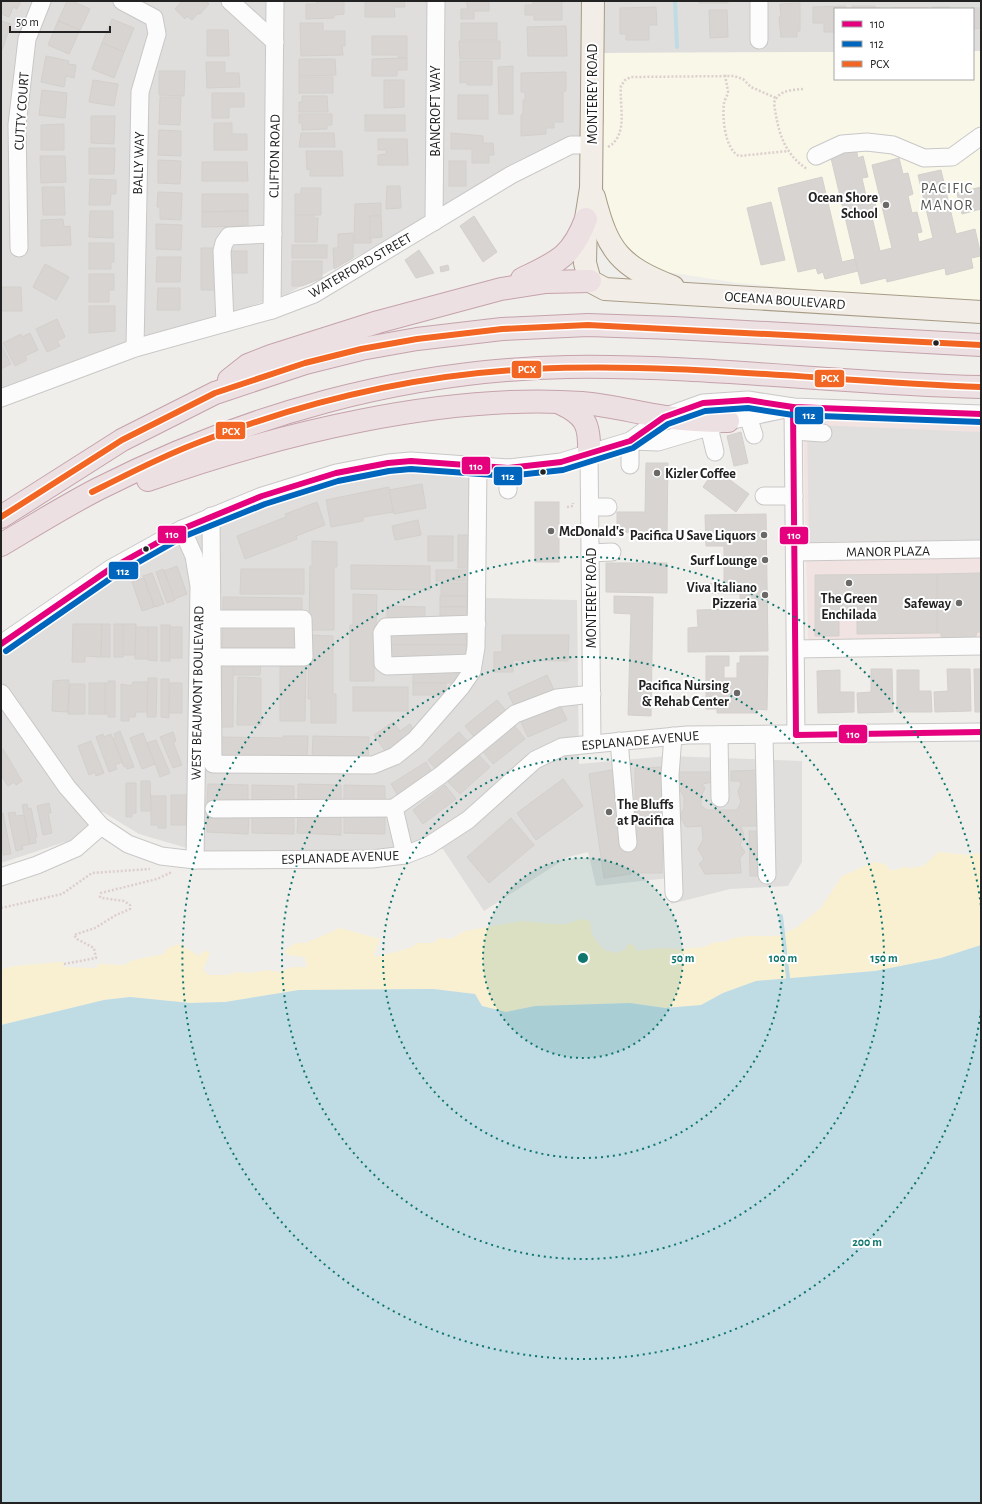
<svg xmlns="http://www.w3.org/2000/svg" width="982" height="1504" viewBox="0 0 982 1504" font-family="'Alegreya Sans',sans-serif">
<rect width="100%" height="100%" fill="#f0eeeb"/>
<g fill="#dfdedc">
<path d="M1,1H981V51H973V9H835V52L604,53V123L287,294L1,390Z"/>
<path d="M411,470H433L485,478V598L577,600L579,764L668,756L802,761V862L788,886L730,889L671,904L669,878L596,886L588,852L568,857L484,911L443,849L204,853L139,834L103,812L71,840L1,863V654L115,577L186,537L226,519L303,492L368,475Z"/>
</g>
<path fill="#f1e3e1" d="M809,418L981,426V638L812,641L808,639L803,424Z"/>
<path fill="#f8f7e8" d="M973,51H981V300L860,294L738,283L693,276L661,271L645,265L619,244L607,212L604,193V53L835,52V79H973Z"/>
<path fill="#f8f0d0" d="M939,852L968,855L981,853V945L941,958L875,971L756,981L723,993L701,1005L665,1008L630,1003L535,1006L506,1012L482,1006L475,994L433,989L299,990L225,1002L190,1003L130,997L104,1000L1,1025V970L14,966L60,962H64L63,967L97,968L98,964L123,965L134,960L164,954L168,948L179,944L199,956L204,951H209V955L203,970L209,975H226L238,972L249,973L268,970L277,972L293,967H307L305,957L287,955L285,950L296,943H306L340,928L380,939L374,954L376,957L410,948L418,943H433L439,938L451,939L465,931L522,921L553,924H566L581,919L590,921L592,935L604,950L617,953L626,949L627,945L633,944L637,951L659,948L681,949L704,947L715,942H724L734,938L748,936H778L796,928L821,908L842,876L874,862L885,864L890,870H895L904,867L910,868L923,866Z"/>
<path fill="#e0dfde" d="M807,423L816,425L981,432V540L809,542Z"/>
<path fill="#bfdbe3" d="M981,945V1503H1V1025L104,1000L130,997L190,1003L225,1002L299,990L433,989L475,994L482,1006L506,1012L535,1006L630,1003L665,1008L701,1005L723,993L756,981L875,971L941,958Z"/>
<g fill="none" stroke-linecap="round" stroke-linejoin="round">
<g stroke="#bfdbe3" stroke-width="4">
<path d="M675,1L677,47"/>
<path d="M781,916L788,978"/>
</g>
</g>
<g fill="#d7d4d2" stroke="#d3d0cc">
<path d="M1,1H21L17,9L13,7L9,17L1,14Z"/>
<path d="M67,1H72L90,9L80,30L58,21Z"/>
<path d="M182,1H205L209,4L200,14L198,13L192,20L187,16L185,19L175,9Z"/>
<path d="M316,1H344V14L334,15V18L306,19V4H317Z"/>
<path d="M365,1H404L405,7H394L395,17H365Z"/>
<path d="M466,1H489V11H474V19H461V9H468Z"/>
<path d="M533,1H562V20H534V15H525V5H533Z"/>
<rect x="699" y="1" width="29" height="2"/>
<path d="M800,3V31H797V37H781L779,17H781L780,4Z"/>
<path d="M846,6V9H835V32H824V23H813V7Z"/>
<path d="M852,6H875V8L886,9H852Z"/>
<path d="M656,7L657,25H649V40H626V34H620V8Z"/>
<rect x="933" y="7" width="16" height="2"/>
<rect x="893" y="8" width="34" height="1"/>
<path d="M971,8H981V28L973,29V9Z"/>
<path d="M709,10H727L728,37L710,38Z"/>
<path d="M112,19L134,28L124,52L102,43Z"/>
<path d="M1,21L11,24L2,50L1,49Z"/>
<path d="M58,21L80,30L69,54L48,45Z"/>
<path d="M300,23H323V31H345V46H342L343,55L301,56Z"/>
<rect x="461" y="23" width="36" height="17"/>
<path d="M566,26L567,56H528L527,27Z"/>
<path d="M207,30H228L229,56H207Z"/>
<path d="M372,36H407V58H398V55H372Z"/>
<path d="M459,41H500V59H460Z"/>
<path d="M102,43L124,52L114,78L92,69Z"/>
<path d="M46,56L69,61L68,64L76,65L74,78L66,76L64,87L41,82Z"/>
<path d="M407,58V70H397V76H372V59Z"/>
<path d="M299,59H335L336,75L299,76Z"/>
<path d="M460,61H492V85H467V82L460,83Z"/>
<path d="M206,62H225V73H239L240,87L207,88Z"/>
<path d="M513,66V114H499L498,67Z"/>
<path d="M159,71H185L184,96L159,95Z"/>
<path d="M566,72V91H563V122H554V128H546V134L521,136V115L523,114V100H525V92H521V73Z"/>
<rect x="299" y="77" width="34" height="16"/>
<path d="M93,80L118,84L114,106L89,102Z"/>
<path d="M384,80H404V107L384,108Z"/>
<path d="M42,90L67,93L65,118L39,115Z"/>
<path d="M212,93H244V107H229V118H212Z"/>
<rect x="458" y="95" width="30" height="24"/>
<path d="M302,96H327L328,112H299V102H302Z"/>
<path d="M160,97H181L180,125L159,124Z"/>
<path d="M299,114H332V125H327V129L302,130V123H299Z"/>
<rect x="365" y="115" width="40" height="16"/>
<path d="M91,116H115L114,144L91,143Z"/>
<path d="M214,123H232V134H247V150H214Z"/>
<path d="M64,124V150H41V125Z"/>
<path d="M159,130L181,131V156L158,155Z"/>
<path d="M301,133H334L335,147H299Z"/>
<path d="M451,133L483,136V143H493L494,155H489V163H472V149H451Z"/>
<path d="M378,139H407L408,165H378V155L386,154V150H378Z"/>
<path d="M89,148H115L114,174H89Z"/>
<path d="M856,148L858,158L863,156L868,177L862,178L866,196L873,194L878,216L872,217L880,251L892,248L872,165L899,158L903,174L908,173L913,194L908,196L912,213L917,212L922,232L917,233L919,242L933,238L918,175L941,170L956,234L975,229L981,256L971,258L973,268L946,275L945,268L887,282L886,278L861,284L830,154Z"/>
<path d="M306,151H342L343,176H310V169L307,170Z"/>
<path d="M40,156H65L66,182L41,183Z"/>
<path d="M158,160L181,161L180,184L158,183Z"/>
<rect x="449" y="161" width="17" height="25"/>
<path d="M202,162H247L248,181H202Z"/>
<path d="M822,177L842,262L855,259L858,271L825,279L823,272L818,274L816,268L798,272L778,188Z"/>
<path d="M90,179L116,180V194H111L110,205H89Z"/>
<path d="M387,186H400L401,208L386,209Z"/>
<path d="M42,187H64L65,215H43Z"/>
<path d="M981,187V209L962,214L957,193Z"/>
<path d="M301,188H321V215H295V194H301Z"/>
<path d="M158,192L182,193L181,220L160,219V207H157Z"/>
<path d="M202,194H248V211L202,212Z"/>
<path d="M771,202L785,260L761,265L747,208Z"/>
<path d="M381,203V216H370L371,243H354L355,204Z"/>
<path d="M90,211H113V238L89,237Z"/>
<path d="M248,211V226L202,227V212Z"/>
<path d="M295,215H314V218H318L317,242H295Z"/>
<path d="M370,216H381L382,237L370,238Z"/>
<path d="M474,216L497,252L483,262L460,226Z"/>
<path d="M63,219L64,227L70,226L71,245L41,246V220Z"/>
<path d="M156,224L182,225L181,250L156,249Z"/>
<path d="M353,233V258L334,269L333,248H338V234Z"/>
<path d="M89,243H114V262H111V269H89Z"/>
<rect x="292" y="245" width="35" height="13"/>
<path d="M201,248H219L218,290H201Z"/>
<path d="M419,250L434,273L416,278L405,260Z"/>
<rect x="230" y="251" width="17" height="22"/>
<path d="M157,257H181L180,282H156Z"/>
<path d="M292,261H322V278L302,286H292Z"/>
<path d="M45,264L69,277L56,300L33,287Z"/>
<path d="M448,265L449,270L441,272L440,267Z"/>
<path d="M89,274H114V290H109V302H89Z"/>
<path d="M1,287H21L22,311H1Z"/>
<path d="M158,288H180V310H157Z"/>
<path d="M89,306H115V331L89,333Z"/>
<path d="M57,319L65,337L57,341L60,346L47,352L36,329Z"/>
<path d="M30,333L38,350L25,356L27,360L15,366L3,343L21,334L22,337Z"/>
<path d="M1,344L11,364L1,369Z"/>
<path d="M741,432L748,463L734,466L727,436Z"/>
<path d="M646,463H668L667,533L617,532V512H645Z"/>
<path d="M715,469L749,494L736,512L703,487Z"/>
<path d="M422,484L426,508L394,514L389,490Z"/>
<path d="M389,487L393,512L363,517V521L331,527L326,500Z"/>
<path d="M317,502L325,525L296,536L297,539L245,559L237,536L286,517L285,514Z"/>
<rect x="535" y="502" width="24" height="60"/>
<path d="M766,514L768,651L688,652V628L698,627L697,610L740,609V594L696,593V584L724,583V546H706L705,515Z"/>
<path d="M418,520L421,535L395,540L392,526Z"/>
<path d="M458,535H470L469,568H458Z"/>
<rect x="428" y="536" width="25" height="25"/>
<path d="M312,541L337,542V567H334V630H309L310,566H312Z"/>
<path d="M606,563H667V593L606,592Z"/>
<path d="M351,565L430,566V590L351,589Z"/>
<path d="M177,566L187,594L174,599L164,571Z"/>
<path d="M163,569L175,600L167,603L156,572Z"/>
<path d="M241,569H304V594H240Z"/>
<rect x="436" y="570" width="33" height="11"/>
<path d="M152,573L164,604L155,607L143,576Z"/>
<path d="M981,573V632H977L975,639H941V633H937V574Z"/>
<path d="M937,574V633L857,634V610H839V636H815V575Z"/>
<path d="M144,578L154,607L142,611L132,582Z"/>
<rect x="441" y="583" width="26" height="13"/>
<path d="M353,594L377,595L376,627H374V681H350V625H353Z"/>
<rect x="440" y="596" width="27" height="11"/>
<path d="M614,596L653,597L651,716L628,715L631,614L614,613Z"/>
<path d="M223,597L302,598V611H223Z"/>
<path d="M387,606L425,607V618H387Z"/>
<rect x="440" y="607" width="27" height="12"/>
<path d="M73,624H102L101,657L85,656V662H72Z"/>
<path d="M102,624H110V657H101Z"/>
<rect x="114" y="624" width="9" height="33"/>
<path d="M123,624H136L135,655H123Z"/>
<rect x="161" y="625" width="9" height="36"/>
<path d="M223,625H297V648H222Z"/>
<path d="M136,627H148V659H135Z"/>
<path d="M148,627H157V661L148,660Z"/>
<rect x="170" y="627" width="12" height="31"/>
<path d="M388,634H466L467,645H388Z"/>
<path d="M309,635L333,636V694H336V723H311V699H308Z"/>
<path d="M502,635H569L568,661L513,660V672H494V652H502Z"/>
<rect x="388" y="645" width="79" height="12"/>
<path d="M706,656H729V666H724V678H737V663H740V656H768L767,710L757,709V713H717V709H706Z"/>
<path d="M234,662H261L260,675H234Z"/>
<path d="M222,664H233V727H221Z"/>
<path d="M280,666H306L305,721H280Z"/>
<path d="M871,669H892L893,712L858,713L857,693L871,692Z"/>
<path d="M947,669H970L971,711L935,712L934,692L948,691Z"/>
<path d="M974,669H981V712H975Z"/>
<path d="M840,670V692H854V712L818,713L817,671Z"/>
<path d="M897,670H919V691H931L932,712H897Z"/>
<rect x="413" y="671" width="44" height="12"/>
<path d="M547,675L555,692L516,710L508,693Z"/>
<path d="M238,677L261,678V725H237Z"/>
<path d="M148,678H157L156,717H147Z"/>
<path d="M161,679H169V718L161,717Z"/>
<path d="M63,680H69L68,712L52,711L53,681Z"/>
<path d="M108,681H115V717H108V714H105V683H108Z"/>
<path d="M134,682H147V712H136L135,717H129V721H121V684L132,686V683Z"/>
<rect x="89" y="683" width="16" height="31"/>
<path d="M170,683H182V713H169Z"/>
<rect x="413" y="683" width="33" height="12"/>
<path d="M70,684H85V714H68Z"/>
<rect x="353" y="687" width="55" height="24"/>
<path d="M497,700L508,713L476,739L465,726Z"/>
<path d="M559,703L567,720L528,737L520,720Z"/>
<path d="M393,722L400,731L410,724L415,732L388,755L374,735Z"/>
<path d="M514,725L525,739L493,764L482,750Z"/>
<path d="M120,731L134,767L127,769L126,766L124,767L113,739L115,738L114,734Z"/>
<path d="M173,732L176,741L173,742L182,765L173,768L160,737Z"/>
<path d="M459,732L471,745L439,773L428,760Z"/>
<path d="M143,733L155,764L142,769L130,738Z"/>
<path d="M103,734L104,737L111,734L122,762L115,765L117,769L109,772L96,737Z"/>
<path d="M283,736H308L307,761L219,762L220,737L283,738Z"/>
<path d="M313,736L369,737L368,762L312,760Z"/>
<path d="M156,740L170,773L160,777L147,743Z"/>
<path d="M91,741L104,773L96,776L95,772L89,775L78,746Z"/>
<path d="M3,749L22,781L16,785L14,782L8,786L1,775V750Z"/>
<path d="M479,755L490,767L460,794L448,782Z"/>
<path d="M426,762L435,777L400,799L391,784Z"/>
<path d="M664,767L662,873H634V868L630,869L631,874L604,878L589,774L617,769L628,849L635,850V768Z"/>
<path d="M763,770L758,826H741L744,835L740,845L745,852L740,858L741,873L705,874L699,864L704,859L698,849L703,840L702,826L686,827L680,816L684,808V797L680,790L684,781H679V772H713V782L702,784L705,788L701,797V806L707,810H737L741,802L738,791L741,784L739,781H731V771Z"/>
<path d="M563,779L583,806L536,840L517,813Z"/>
<path d="M141,781H150L151,811H141Z"/>
<path d="M126,783H136V813H132V817H126Z"/>
<path d="M208,784L248,785V804L207,802Z"/>
<path d="M298,784L341,785V805L298,804Z"/>
<path d="M252,785L294,786V803L252,802Z"/>
<path d="M344,785L385,786V804L344,803Z"/>
<path d="M445,785L456,799L423,824L413,810Z"/>
<path d="M171,795H187L186,825H171Z"/>
<path d="M151,796H166V828H158V825H151Z"/>
<path d="M49,803L51,813H48L52,833L43,835L37,806Z"/>
<path d="M27,804L28,809L31,808L37,837H35L36,843L30,844L22,805Z"/>
<path d="M15,812L16,816L24,815L30,844L22,846L23,849L16,851L8,813Z"/>
<path d="M3,813L11,854L3,855L1,814Z"/>
<path d="M207,815L249,817L248,834L207,832Z"/>
<path d="M298,815L341,816V835L297,833Z"/>
<path d="M252,816L294,817V834L252,833Z"/>
<path d="M344,816L385,817V834L344,833Z"/>
<path d="M511,818L534,845L489,883L467,857Z"/>
<path d="M749,831H761L762,876H750Z"/>
</g>
<g fill="none" stroke-linecap="round" stroke-linejoin="round">
<g stroke="#c9c8c7" stroke-width="19">
<g id="minor">
<path d="M122,1L154,18L157,34L140,92L135,348"/>
<path d="M230,1L275,42"/>
<path d="M759,40V1"/>
<path d="M816,156L842,144L867,142L893,145L924,158L952,157L981,136"/>
<path d="M434,222L436,1"/>
<path d="M19,248L17,125L27,39L42,1"/>
<path d="M272,310L275,1"/>
<path d="M225,323L222,251L224,243L229,236L273,234"/>
<path d="M1,398L135,348L272,310L314,294L511,175L571,145H591"/>
<path d="M793,407L796,735"/>
<path d="M748,416L754,435"/>
<path d="M709,427L715,452"/>
<path d="M794,431L823,433"/>
<path d="M630,441L658,442L728,421L781,410"/>
<path d="M630,441V465"/>
<path d="M589,453L592,743"/>
<path d="M508,468V490"/>
<path d="M764,496H794"/>
<path d="M590,507H608"/>
<path d="M211,516L213,764L373,765L395,756L415,740L461,687L472,671L476,647L478,466"/>
<path d="M182,529L194,556L199,586L195,860"/>
<path d="M795,552L981,549"/>
<path d="M590,553L612,552"/>
<path d="M212,619H303L304,657H212"/>
<path d="M1,644L110,569L182,529L262,496L336,473L388,463L411,461L508,468L561,462L630,441L664,417L703,403L748,400L793,407L981,414"/>
<path d="M796,649L981,646"/>
<path d="M473,663L387,666L383,663L382,633L386,627L477,624"/>
<path d="M1,693L67,787L101,826L128,844L161,856L195,860L372,859L405,855L428,846L468,820L535,760L562,747L687,735L981,732"/>
<path d="M719,735L720,798"/>
<path d="M764,735L767,875"/>
<path d="M673,736L670,775L674,893"/>
<path d="M619,741L628,843"/>
<path d="M394,808L405,855"/>
<path d="M214,809L394,808L441,775L515,714L557,698L592,694"/>
<path d="M1,877L37,865L76,848L101,826"/>
</g>
</g>
<g stroke="#a79c86" stroke-width="24">
<g id="major">
<path d="M593,1L591,188L586,219L585,263L590,281L605,289L981,312"/>
<path d="M594,197C608,252 620,266 673,287"/>
</g>
</g>
<g stroke="#c5a2ac" stroke-width="24">
<g id="highway">
<path d="M522,279C557,262 572,257 586,219"/>
<path d="M229,380L248,365L271,356L378,322L501,289L546,282L590,281"/>
<path d="M560,403C586,415 590,425 589,453"/>
<path d="M148,480C278,434 443,393 582,403C610,405 637,413 665,417C686,420 707,421 728,421"/>
<path d="M1,517L122,440L215,393L305,363L361,349L417,339L502,329L588,325L674,328L981,345"/>
<path d="M1,545C33,526 65,506 98,489C244,415 404,370 568,367C706,365 843,384 981,387"/>
</g>
</g>
<g stroke="#dccecd" stroke-width="2.5" stroke-dasharray="2 2" stroke-linecap="butt">
<path d="M725,75C726,81 727,86 728,91C728,95 725,99 724,103C722,118 725,149 739,156L788,151"/>
<path d="M803,89C792,90 778,90 774,103C778,131 783,153 807,169"/>
<path d="M608,147C629,135 619,106 621,86L625,80L631,77L734,76L743,79L751,87L776,98"/>
<path d="M567,507L573,506V503"/>
<path d="M1,908L62,894L92,873L150,869"/>
<path d="M64,964L96,958L94,948L77,939L74,935L95,928L116,915L130,909V905L124,901L102,898L100,897L101,893L157,879L172,872"/>
</g>
<use href="#minor" stroke="#fdfcfc" stroke-width="17"/>
<use href="#major" stroke="#f3ede7" stroke-width="22"/>
<use href="#highway" stroke="#ece0e2" stroke-width="22"/>
<g stroke="#fff" stroke-width="9">
<g id="bus-1">
<path d="M793,407L796,735L981,732"/>
<path d="M1,644L110,569L182,529L262,496L336,473L388,463L411,461L508,468L561,462L630,441L664,417L703,403L748,400L793,407L981,414"/>
</g>
</g>
<g stroke="#fff" stroke-width="9">
<path id="bus-2" d="M6,651L114,576L185,536L265,504L338,481L389,471L411,469L508,476L563,470L633,448L668,424L705,411L748,408L793,415L981,422"/>
</g>
<g stroke="#fff" stroke-width="9">
<g id="bus-3">
<path d="M92,492C132,472 171,452 213,437C315,399 424,374 533,369C683,362 832,382 981,387"/>
<path d="M1,517L122,440L215,393L305,363L361,349L417,339L502,329L588,325L981,345"/>
</g>
</g>
<use href="#bus-1" stroke="#e5007d" stroke-width="6"/>
<use href="#bus-2" stroke="#0065bd" stroke-width="6"/>
<use href="#bus-3" stroke="#f26522" stroke-width="6"/>
</g>
<circle cx="583" cy="958" r="100" fill="#0f766e" fill-opacity=".12"/>
<g fill="none" stroke="#0f766e" stroke-width="2" stroke-dasharray="2 4">
<circle cx="583" cy="958" r="100"/>
<circle cx="583" cy="958" r="200"/>
<circle cx="583" cy="958" r="301"/>
<path d="M981 1010A401 401 0 1 1 981 906"/>
</g>
<g fill="#6a6968" stroke="#fff" stroke-width="1.5">
<circle cx="886" cy="205" r="4"/>
<circle cx="657" cy="473" r="4"/>
<circle cx="551" cy="531" r="4"/>
<circle cx="764" cy="535" r="4"/>
<circle cx="765" cy="560" r="4"/>
<circle cx="849" cy="583" r="4"/>
<circle cx="765" cy="595" r="4"/>
<circle cx="959" cy="603" r="4"/>
<circle cx="737" cy="693" r="4"/>
<circle cx="609" cy="812" r="4"/>
</g>
<g fill="#222" stroke="#fff" stroke-width="1.5">
<circle cx="936" cy="343" r="3.5"/>
<circle cx="543" cy="472" r="3.5"/>
<circle cx="146" cy="549" r="3.5"/>
</g>
<g text-anchor="middle" stroke-width="4" stroke-linejoin="round" paint-order="stroke">
<g font-size="14" fill="#222" stroke="#fff">
<text transform="translate(592 94) rotate(-90)" y="5">MONTEREY ROAD</text>
<text transform="translate(21 111) rotate(-86)" y="5">CUTTY COURT</text>
<text transform="translate(435 111) rotate(-90)" y="5">BANCROFT WAY</text>
<text transform="translate(274 156) rotate(-89)" y="5">CLIFTON ROAD</text>
<text transform="translate(138 163) rotate(-88)" y="5">BALLY WAY</text>
<text transform="translate(360 265) rotate(-30)" y="5">WATERFORD STREET</text>
<text transform="translate(785 300) rotate(4)" y="5">OCEANA BOULEVARD</text>
<text transform="translate(888 551) rotate(-1)" y="5">MANOR PLAZA</text>
<text transform="translate(591 598) rotate(-90)" y="5">MONTEREY ROAD</text>
<text transform="translate(197 693) rotate(-89)" y="5">WEST BEAUMONT BOULEVARD</text>
<text transform="translate(640 740) rotate(-5)" y="5">ESPLANADE AVENUE</text>
<text transform="translate(340 857) rotate(-2)" y="5">ESPLANADE AVENUE</text>
</g>
<g font-size="14" font-weight="bold" fill="#222" stroke="#fff" text-anchor="end">
<text x="878" y="202">Ocean Shore<tspan x="878" dy="16">School</tspan></text>
<text x="665" y="478" text-anchor="start">Kizler Coffee</text>
<text x="559" y="536" text-anchor="start">McDonald's</text>
<text x="756" y="540">Pacifica U Save Liquors</text>
<text x="757" y="565">Surf Lounge</text>
<text x="757" y="592">Viva Italiano<tspan x="757" dy="16">Pizzeria</tspan></text>
<text x="849" y="603" text-anchor="middle">The Green<tspan x="849" dy="16">Enchilada</tspan></text>
<text x="951" y="608">Safeway</text>
<text x="729" y="690">Pacifica Nursing<tspan x="729" dy="16">&amp; Rehab Center</tspan></text>
<text x="617" y="809" text-anchor="start">The Bluffs<tspan x="617" dy="16">at Pacifica</tspan></text>
</g>
<g font-size="15" letter-spacing="1" fill="#555" stroke="#fff">
<text x="947" y="193">PACIFIC<tspan x="947" dy="17">MANOR</tspan></text>
</g>
</g>
<circle cx="583" cy="958" r="6" fill="#0f766e" stroke="#fff" stroke-width="2"/>
<g font-size="12" text-anchor="middle" font-weight="bold" fill="#0f766e" stroke="#fff" stroke-width="4" stroke-linejoin="round" paint-order="stroke">
<text x="683" y="962">50 m</text>
<text x="783" y="962">100 m</text>
<text x="884" y="962">150 m</text>
<text x="867" y="1246">200 m</text>
</g>
<g stroke="#fff" stroke-width="1.5">
<rect x="511" y="360" width="31" height="19" rx="4" fill="#f26522"/>
<rect x="814" y="369" width="31" height="19" rx="4" fill="#f26522"/>
<rect x="794" y="406" width="30" height="19" rx="4" fill="#0065bd"/>
<rect x="215" y="421" width="31" height="19" rx="4" fill="#f26522"/>
<rect x="461" y="456" width="30" height="19" rx="4" fill="#e5007d"/>
<rect x="493" y="466" width="30" height="20" rx="4" fill="#0065bd"/>
<rect x="157" y="525" width="30" height="19" rx="4" fill="#e5007d"/>
<rect x="779" y="526" width="30" height="19" rx="4" fill="#e5007d"/>
<rect x="108" y="561" width="31" height="19" rx="4" fill="#0065bd"/>
<rect x="838" y="724" width="30" height="20" rx="4" fill="#e5007d"/>
</g>
<g font-size="11" text-anchor="middle" font-weight="bold" fill="#fff">
<text x="527" y="373">PCX</text>
<text x="830" y="382">PCX</text>
<text x="809" y="419">112</text>
<text x="231" y="435">PCX</text>
<text x="476" y="470">110</text>
<text x="508" y="480">112</text>
<text x="172" y="538">110</text>
<text x="794" y="539">110</text>
<text x="123" y="575">112</text>
<text x="853" y="738">110</text>
</g>
<rect width="982" height="1504" fill="none" stroke="#222222" stroke-width="4"/>
<rect x="834" y="8" width="140" height="72" fill="#ffffff" stroke="#a7a7a7"/>
<rect x="842" y="21" width="20" height="6" fill="#e5007d" stroke="#a7a7a7"/>
<text x="870" y="28" font-size="12" fill="#222222">110</text>
<rect x="842" y="41" width="20" height="6" fill="#0065bd" stroke="#a7a7a7"/>
<text x="870" y="48" font-size="12" fill="#222222">112</text>
<rect x="842" y="61" width="20" height="6" fill="#f26522" stroke="#a7a7a7"/>
<text x="870" y="68" font-size="12" fill="#222222">PCX</text>
<path d="M10 26v6h100v-6" fill="none" stroke="#222222" stroke-width="2"/>
<text x="16" y="26" font-size="12" fill="#222222" stroke="#ffffff" stroke-width="3" paint-order="stroke">50 m</text>
</svg>
